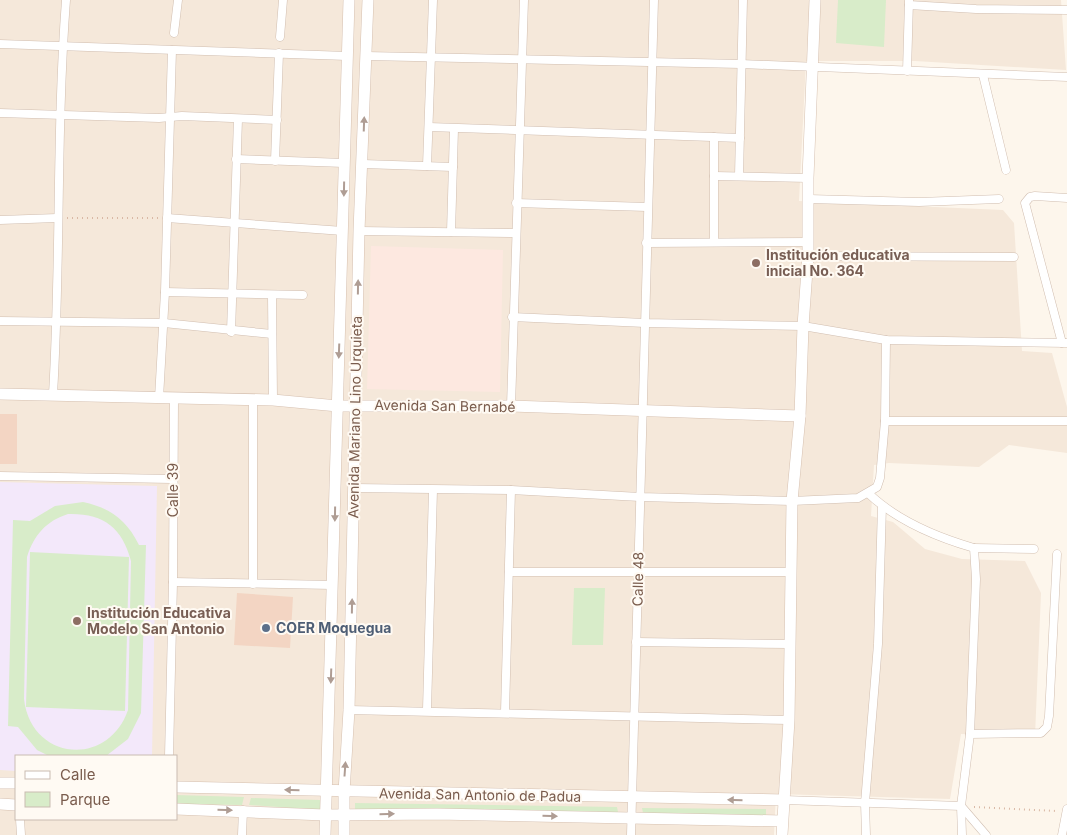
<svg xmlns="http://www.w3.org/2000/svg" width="1067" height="835" viewBox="0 0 1067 835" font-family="Inter,sans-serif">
<rect width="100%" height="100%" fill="#fdf6ec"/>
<path fill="#f5e8da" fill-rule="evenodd" d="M0,0H1061L1066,70L915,61H806L799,201L1003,210L1014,223L1022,351L1052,353L1067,407V453L1009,445L979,467L889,463L874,465L871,516L893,522L925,549L962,559L1025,561L1041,593L1035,736L961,734L950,799L776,794L774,835H0ZM16,756H176V819H16Z"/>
<path fill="#fde8e0" d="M371,246L503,250L500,392L367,389Z"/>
<path fill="#f3e8fa" d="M0,482L157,486L152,756H16V771L0,770Z"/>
<g fill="#d8ecc9" fill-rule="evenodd">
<path d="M838,0H886L884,47L836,43Z"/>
<path d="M83,502C110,508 126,519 139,545H146L141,713L128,739L106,756H49L37,750L18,727L8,726L13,520L30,521L55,506ZM68,514C103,513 122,527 131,561L128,710C108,768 31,761 24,699L27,557C34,535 46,521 68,514Z"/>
<path d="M30,552L129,557L125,711L26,707Z"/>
<path d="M574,588H605L603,645H572Z"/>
<path d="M176,795L244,797L242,805L176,804Z"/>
<path d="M251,798L320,800V810L249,805Z"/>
<path d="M355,803L617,807L618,812L355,810Z"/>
<path d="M642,808L766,809V816L643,813Z"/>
</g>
<g fill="#f3d5c3">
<rect x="0" y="414" width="17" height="50"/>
<path d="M237,593L293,597L290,648L234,645Z"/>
</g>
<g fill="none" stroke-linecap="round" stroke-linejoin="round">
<g stroke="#d1beb0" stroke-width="9">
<g id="street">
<path d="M909,5L976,9L1067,10"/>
<path d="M174,33L178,0"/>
<path d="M280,37L283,0"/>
<path d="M0,44L347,56"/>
<path d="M366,56L741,64L1067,77"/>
<path d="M907,71L909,1"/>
<path d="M983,75L1006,170"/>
<path d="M0,113L159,118L182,116L277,120"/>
<path d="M429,127L740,138"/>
<path d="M714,137V242"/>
<path d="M236,159L344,163"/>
<path d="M275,161L279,53"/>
<path d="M363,164L453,167"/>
<path d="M427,166L433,0"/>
<path d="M714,176L808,178"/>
<path d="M739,176L743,0"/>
<path d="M809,199L919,202L999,199"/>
<path d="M516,203L647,207"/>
<path d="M167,218L343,231"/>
<path d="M0,220L57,218"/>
<path d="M359,231L515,233"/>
<path d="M451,232L454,129"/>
<path d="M646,243L808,242"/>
<path d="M808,256L1014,257"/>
<path d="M165,292L303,295"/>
<path d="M272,295L273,400"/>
<path d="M512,317L645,323L803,326L886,340L1067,343"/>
<path d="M0,321L164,323L272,334"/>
<path d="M231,332L238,119"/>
<path d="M1062,343L1025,203L1030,197L1035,196L1067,198"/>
<path d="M53,394C61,263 56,131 66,0"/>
<path d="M159,398L165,292L172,50"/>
<path d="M253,400V584"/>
<path d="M511,406L524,0"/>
<path d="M885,421H1067"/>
<path d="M0,476L172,479"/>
<path d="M354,488L511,490L640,497L792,501L858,498L877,487L880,478L885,421L886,340"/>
<path d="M868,493C896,520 936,537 974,548L976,579L970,734L961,806L962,835"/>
<path d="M974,548L1034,549"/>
<path d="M509,572H790"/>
<path d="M173,582L333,585"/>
<path d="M636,642L789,644"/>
<path d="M349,710L789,720"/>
<path d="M427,710L433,490"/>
<path d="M505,712L511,490"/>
<path d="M970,734L1041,733L1047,727L1049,716L1057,554"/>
<path d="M169,756L173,582L174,399"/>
<path d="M784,800L961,806L986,835"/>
<path d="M20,819L21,835"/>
<path d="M242,835L243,810"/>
<path d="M631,835L654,0"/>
<path d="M866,835L865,803L878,644L882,506"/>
<path d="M1062,835L1067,809"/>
</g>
</g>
<g stroke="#d6c0b0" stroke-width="12">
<g id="secondary">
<path d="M0,394L273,400L338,406H511L800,416"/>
<path d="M0,783H16"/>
<path d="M176,787L784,800"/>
<path d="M0,804L16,805"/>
<path d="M176,809L325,815L437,814L782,821"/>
<path d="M325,835L349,0"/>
<path d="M344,835V792L349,710L359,231L368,0"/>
<path d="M782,835L789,720L792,501L800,416L803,326L808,256V178L815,0"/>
</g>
</g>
<g stroke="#d9b8a5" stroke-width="2" stroke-dasharray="1 4" stroke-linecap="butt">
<path d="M67,218H160"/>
<path d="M974,807L1057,811"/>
</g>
<use href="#street" stroke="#fff" stroke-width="8"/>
<use href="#secondary" stroke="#fff" stroke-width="11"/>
</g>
<defs><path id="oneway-solid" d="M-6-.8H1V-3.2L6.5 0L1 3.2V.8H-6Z" transform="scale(1.25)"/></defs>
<g fill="#af9d94">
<use href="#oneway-solid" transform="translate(364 124) rotate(-88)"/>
<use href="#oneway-solid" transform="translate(344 189) rotate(91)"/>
<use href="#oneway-solid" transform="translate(358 287) rotate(-89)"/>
<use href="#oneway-solid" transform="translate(339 351) rotate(92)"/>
<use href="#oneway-solid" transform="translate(335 514) rotate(91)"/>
<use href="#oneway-solid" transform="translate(352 606) rotate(-89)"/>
<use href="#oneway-solid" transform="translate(331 676) rotate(92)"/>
<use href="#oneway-solid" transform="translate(345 769) rotate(-86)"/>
<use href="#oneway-solid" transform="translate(292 790) rotate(-178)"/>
<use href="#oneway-solid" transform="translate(735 800) rotate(-179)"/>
<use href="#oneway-solid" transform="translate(225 810) rotate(2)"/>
<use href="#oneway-solid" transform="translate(387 814) rotate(-1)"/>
<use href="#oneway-solid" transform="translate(550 816) rotate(1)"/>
</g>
<g fill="#8d6e63" stroke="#fffaf3" stroke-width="2">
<circle cx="756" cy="263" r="5"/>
<circle cx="77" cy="621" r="5"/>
</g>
<circle fill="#5c6f8a" stroke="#fffaf3" stroke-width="2" cx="266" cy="628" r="5"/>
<g text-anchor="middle" stroke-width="4" stroke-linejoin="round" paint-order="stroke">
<g font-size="14" font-weight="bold" fill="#785e54" stroke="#fffaf3" text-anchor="start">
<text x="766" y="260">Institución educativa<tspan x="766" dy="16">inicial No. 364</tspan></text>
<text x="87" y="618">Institución Educativa<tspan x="87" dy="16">Modelo San Antonio</tspan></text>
</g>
<g font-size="14" fill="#7a5c4d" stroke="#fffaf3">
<text transform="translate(445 406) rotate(1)" y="5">Avenida San Bernabé</text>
<text transform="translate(355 417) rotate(-89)" y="5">Avenida Mariano Lino Urquieta</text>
<text transform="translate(173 490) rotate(-90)" y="5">Calle 39</text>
<text transform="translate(638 579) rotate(-89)" y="5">Calle 48</text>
<text transform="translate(480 795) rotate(1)" y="5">Avenida San Antonio de Padua</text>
</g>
<g font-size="14" font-weight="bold" fill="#4e5e75" stroke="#fffaf3" text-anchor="start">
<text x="276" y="633">COER Moquegua</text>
</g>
</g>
<rect x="15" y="755" width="162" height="65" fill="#fffaf3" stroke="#cabbb1"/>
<rect x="25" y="771" width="25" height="8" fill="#ffffff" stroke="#cabbb1"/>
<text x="60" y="780" font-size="15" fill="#7a5c4d">Calle</text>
<rect x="25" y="792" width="25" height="15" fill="#d8ecc9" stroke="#cabbb1"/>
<text x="60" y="805" font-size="15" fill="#7a5c4d">Parque</text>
</svg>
